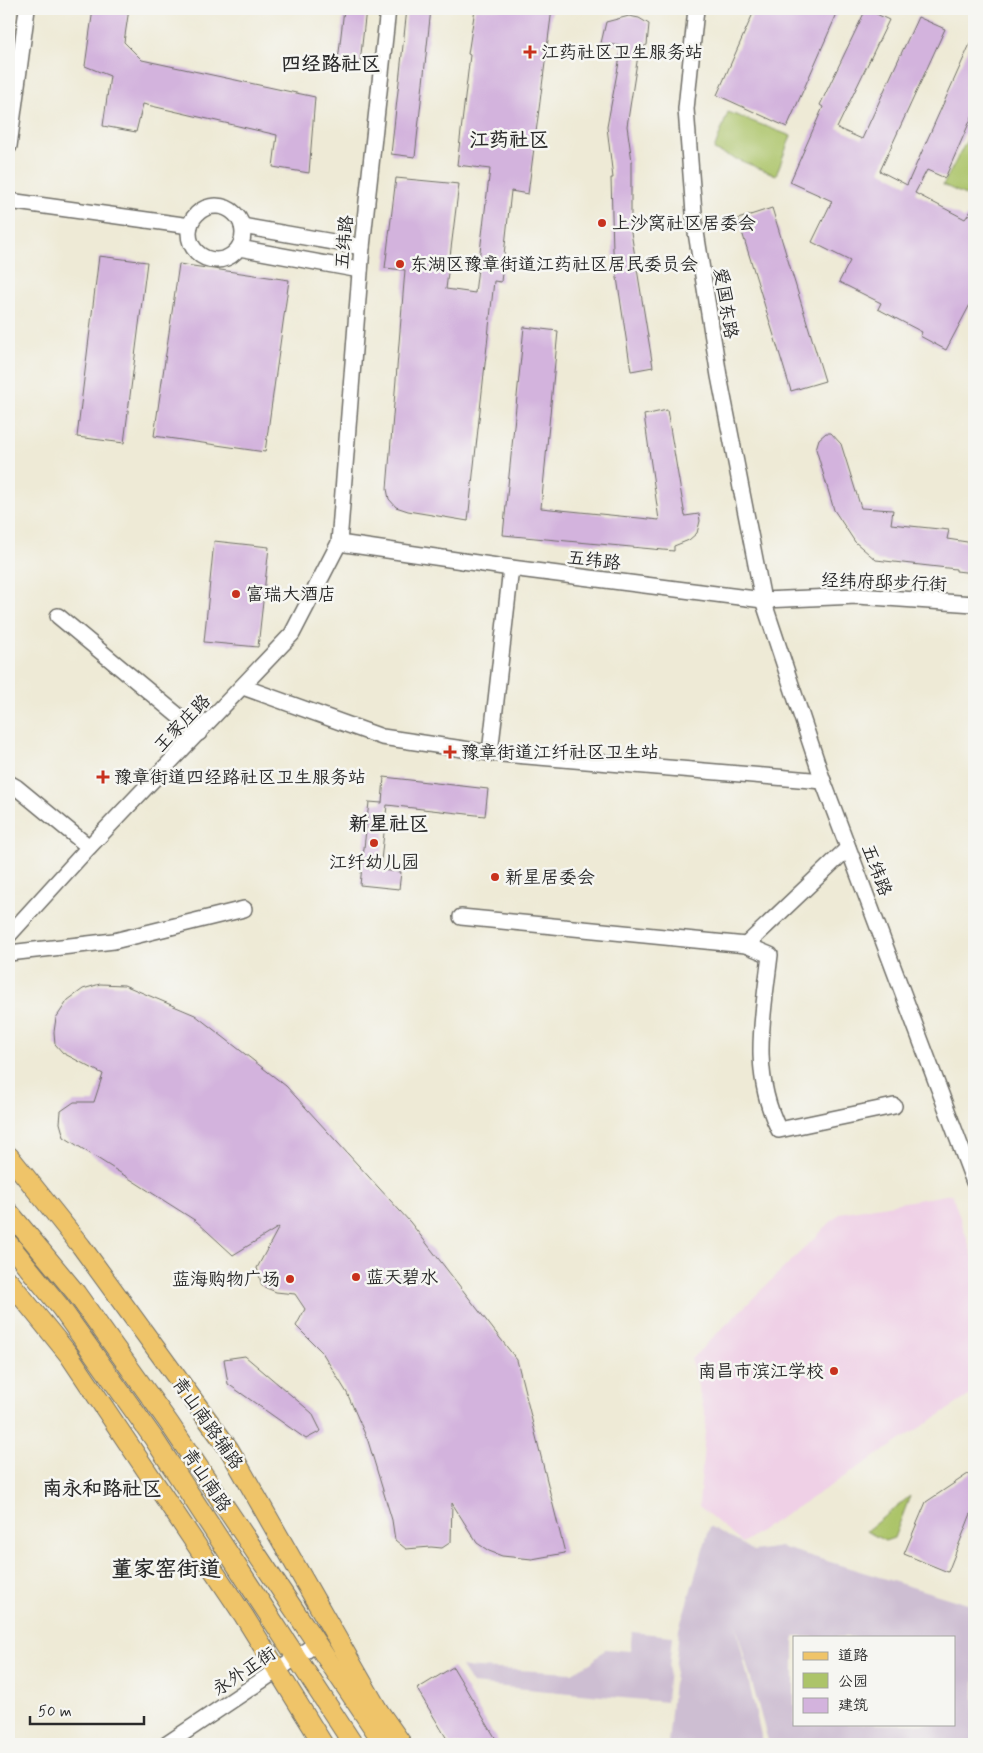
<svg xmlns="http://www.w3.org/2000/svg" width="983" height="1753" viewBox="0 0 983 1753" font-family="Mynerve,'LXGW WenKai TC',sans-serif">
<rect width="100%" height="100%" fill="#f6f6f2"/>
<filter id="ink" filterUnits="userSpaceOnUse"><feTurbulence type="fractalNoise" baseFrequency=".02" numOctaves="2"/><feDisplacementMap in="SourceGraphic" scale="10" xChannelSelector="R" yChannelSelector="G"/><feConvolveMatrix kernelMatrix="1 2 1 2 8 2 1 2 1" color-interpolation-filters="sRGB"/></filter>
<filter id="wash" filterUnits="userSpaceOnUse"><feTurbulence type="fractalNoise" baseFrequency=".0096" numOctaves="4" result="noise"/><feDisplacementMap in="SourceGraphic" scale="20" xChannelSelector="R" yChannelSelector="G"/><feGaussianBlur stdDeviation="1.12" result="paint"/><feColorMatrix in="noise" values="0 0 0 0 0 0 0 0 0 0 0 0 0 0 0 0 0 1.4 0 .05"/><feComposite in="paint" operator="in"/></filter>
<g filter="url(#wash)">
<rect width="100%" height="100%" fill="#eeead6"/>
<path fill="#efd0e6" d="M952,1194L974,1260V1383L972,1394L742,1543L699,1506L706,1418L691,1359L840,1213Z"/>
<g fill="#cdbed2" fill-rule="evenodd">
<path d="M710,1526L754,1551L781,1547L974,1606V1744H769L735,1622L763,1744H668L679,1629ZM794,1637H954V1724H794Z"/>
<path d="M632,1632L672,1636L666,1702L472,1684L461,1667L572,1673L592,1662L605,1649L630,1651Z"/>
</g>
<g fill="#acc469" stroke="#6c784a">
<path d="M728,112L791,136L776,175L714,150Z"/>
<path d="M974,127V199L943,185Z"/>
<path d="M910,1496L894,1538L885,1541L866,1531Z"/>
</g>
<g id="blocks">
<g fill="#d3b3dd">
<path d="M93,9H129L124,42L142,60L315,97L309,173L273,167L277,135L143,104L136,132L103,126L110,76L85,66Z"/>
<path d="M344,9H366L360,63L338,61Z"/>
<path d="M407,9H431L415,157L391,154Z"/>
<path d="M475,9H552L528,194L511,191L501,282L494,281L468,521L408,511L396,507L389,499L387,489L405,270L385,268L396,178L459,184L446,289L475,293L490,169L457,165L470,55L468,54Z"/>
<path d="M755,9H839L787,127L717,95Z"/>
<path d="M866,9L889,20L837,128L862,139L918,17L945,29L880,171L907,185L974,35V112L945,178L927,170L915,193L965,219L974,207V297L946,350L920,336L922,332L878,309L881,303L839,282L850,261L812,242L832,201L790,182L823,107L820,105Z"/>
<path d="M629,16L639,18L649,24L647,45L639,49L627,126L632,161H631V232L653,367L631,371L613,251L611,178H613L607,127L622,46L601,43L606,22Z"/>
<path d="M772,208L825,381L791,391L738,219Z"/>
<path d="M99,256L147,262L124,443L77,437Z"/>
<path d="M179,264L289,280L265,452L154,436Z"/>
<path d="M524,327L558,331L541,508L659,520L644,415L667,410L685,516L699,514L700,521L697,533L689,540L674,546V551L503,535Z"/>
<path d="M826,433H831L841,444L861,508L893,510L891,524L949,530L947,539L974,543V573L956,571V569L876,560L855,542L834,510L816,449L819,439Z"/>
<path d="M214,541L269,547L258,647L204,642Z"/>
<path d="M384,777L488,789L485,816L387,805L380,870L401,872L399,889L360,885L369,802L382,803Z"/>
<path d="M100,984L124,985L195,1015L286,1086L410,1222L517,1360L565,1553L532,1559L502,1556L489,1551L477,1543L452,1503L451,1542L442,1548L431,1547L406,1549L395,1540L392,1520L368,1441L347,1393L322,1352L296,1326L305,1309L295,1294L276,1292L262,1286L257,1268L279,1227L233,1255L196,1221L64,1137L60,1123L61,1111L74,1102H94L103,1074L63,1053L55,1044L54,1032L56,1018L68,1000L83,989Z"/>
<path d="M245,1356L312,1413L321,1431L306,1439L228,1384L224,1359Z"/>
<path d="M974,1470V1506L948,1572L904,1554L926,1502Z"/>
<path d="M453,1667L499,1744H450L417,1689Z"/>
</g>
</g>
</g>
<g filter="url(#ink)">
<use href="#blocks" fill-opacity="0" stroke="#6f6e67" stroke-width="1"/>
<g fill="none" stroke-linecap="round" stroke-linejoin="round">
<g stroke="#6f6e67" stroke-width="18">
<g id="minor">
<path d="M696,9L686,109L695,226L719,376L763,600L823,781L974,1182"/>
<path d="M9,146L27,9"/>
<path d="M9,201L190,226"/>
<circle cx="216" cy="233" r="27"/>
<path d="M242,226L362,247"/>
<path d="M239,248L360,270"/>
<path d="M339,543L511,568L763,600L857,596L974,604"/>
<path d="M58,616L199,733"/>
<path d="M243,687L382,737L490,753L823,781"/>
<path d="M490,753L511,568"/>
<path d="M9,783L16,787L89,847"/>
<path d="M461,917L746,945L848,848"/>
<path d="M9,935L89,847L292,634L339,543L362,247L388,9"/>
<path d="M746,945L770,955C763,1016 750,1072 779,1130L894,1106"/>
<path d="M9,953L114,941L244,909"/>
<path d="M167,1744L316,1644"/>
</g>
</g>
<g stroke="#6f6e67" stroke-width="21">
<g id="major">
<path d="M9,1156L81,1246L229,1449L378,1710"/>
<path d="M9,1212L76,1293L169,1423L384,1744"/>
<path d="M9,1244L61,1308L154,1439L353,1744"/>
<path d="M9,1281L69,1355L244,1616L323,1744"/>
<path d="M367,1705L378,1710L402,1744"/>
</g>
</g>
<use href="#minor" stroke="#fff" stroke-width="15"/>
<use href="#major" stroke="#efc469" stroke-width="19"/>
</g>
</g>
<g fill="#c8321e" stroke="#f6f6f2" stroke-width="2">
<path d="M527.5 44.5h5v5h5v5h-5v5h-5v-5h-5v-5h5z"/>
<circle cx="602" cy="223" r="5"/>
<circle cx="400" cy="264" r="5"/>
<circle cx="236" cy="594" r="5"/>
<path d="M447.5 744.5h5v5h5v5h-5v5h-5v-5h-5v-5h5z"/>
<path d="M100.5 769.5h5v5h5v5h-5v5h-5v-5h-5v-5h5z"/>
<circle cx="374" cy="843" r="5"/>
<circle cx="495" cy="877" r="5"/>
<circle cx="356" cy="1277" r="5"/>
<circle cx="290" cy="1279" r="5"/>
<circle cx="834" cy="1371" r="5"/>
</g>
<g text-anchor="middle" stroke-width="5" stroke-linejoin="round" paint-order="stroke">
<g font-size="18" fill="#2b2b2b" stroke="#f6f6f2" text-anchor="start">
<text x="541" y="58">江药社区卫生服务站</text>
<text x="612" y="229">上沙窝社区居委会</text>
<text x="410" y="270">东湖区豫章街道江药社区居民委员会</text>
<text x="246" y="600">富瑞大酒店</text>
<text x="461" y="758">豫章街道江纤社区卫生站</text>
<text x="114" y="783">豫章街道四经路社区卫生服务站</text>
<text x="374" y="868" text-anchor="middle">江纤幼儿园</text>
<text x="505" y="883">新星居委会</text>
<text x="366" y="1283">蓝天碧水</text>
<text x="280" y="1285" text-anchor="end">蓝海购物广场</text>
<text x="824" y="1377" text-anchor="end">南昌市滨江学校</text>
</g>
<g font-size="18" fill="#2b2b2b" stroke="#f6f6f2">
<text transform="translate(344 242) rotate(-85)" y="6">五纬路</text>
<text transform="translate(726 303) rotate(81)" y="6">爱国东路</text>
<text transform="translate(594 560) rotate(7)" y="6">五纬路</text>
<text transform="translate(884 582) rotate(2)" y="6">经纬府邸步行街</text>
<text transform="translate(182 723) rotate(-46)" y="6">王家庄路</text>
<text transform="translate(877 870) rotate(69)" y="6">五纬路</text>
<text transform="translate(208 1423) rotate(55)" y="6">青山南路辅路</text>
<text transform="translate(207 1480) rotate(56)" y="6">青山南路</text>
<text transform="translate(244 1671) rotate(-34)" y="6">永外正街</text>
</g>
<g font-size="20" font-weight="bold" fill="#2b2b2b" stroke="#f6f6f2">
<text x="331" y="70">四经路社区</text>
<text x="509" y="146">江药社区</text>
<text x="389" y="830">新星社区</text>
<text x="102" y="1495">南永和路社区</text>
</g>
<g font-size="22" font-weight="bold" fill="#2b2b2b" stroke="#f6f6f2">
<text x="166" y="1576">董家窑街道</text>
</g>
</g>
<rect width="983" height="1753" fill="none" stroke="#f6f6f2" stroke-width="30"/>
<rect x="793" y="1636" width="162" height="90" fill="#f6f6f2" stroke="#a5a5a2"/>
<rect x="803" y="1652" width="25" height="8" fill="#efc469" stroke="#a5a5a2"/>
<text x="838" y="1660" font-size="15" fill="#2b2b2b">道路</text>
<rect x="803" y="1673" width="25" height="15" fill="#acc469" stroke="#a5a5a2"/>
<text x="838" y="1686" font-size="15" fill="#2b2b2b">公园</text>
<rect x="803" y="1698" width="25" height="15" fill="#d3b3dd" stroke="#a5a5a2"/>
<text x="838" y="1710" font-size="15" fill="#2b2b2b">建筑</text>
<path d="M30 1716v8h114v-8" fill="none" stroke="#2b2b2b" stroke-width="2.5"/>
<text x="38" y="1716" font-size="15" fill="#2b2b2b" stroke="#f6f6f2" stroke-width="4" paint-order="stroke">50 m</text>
</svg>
